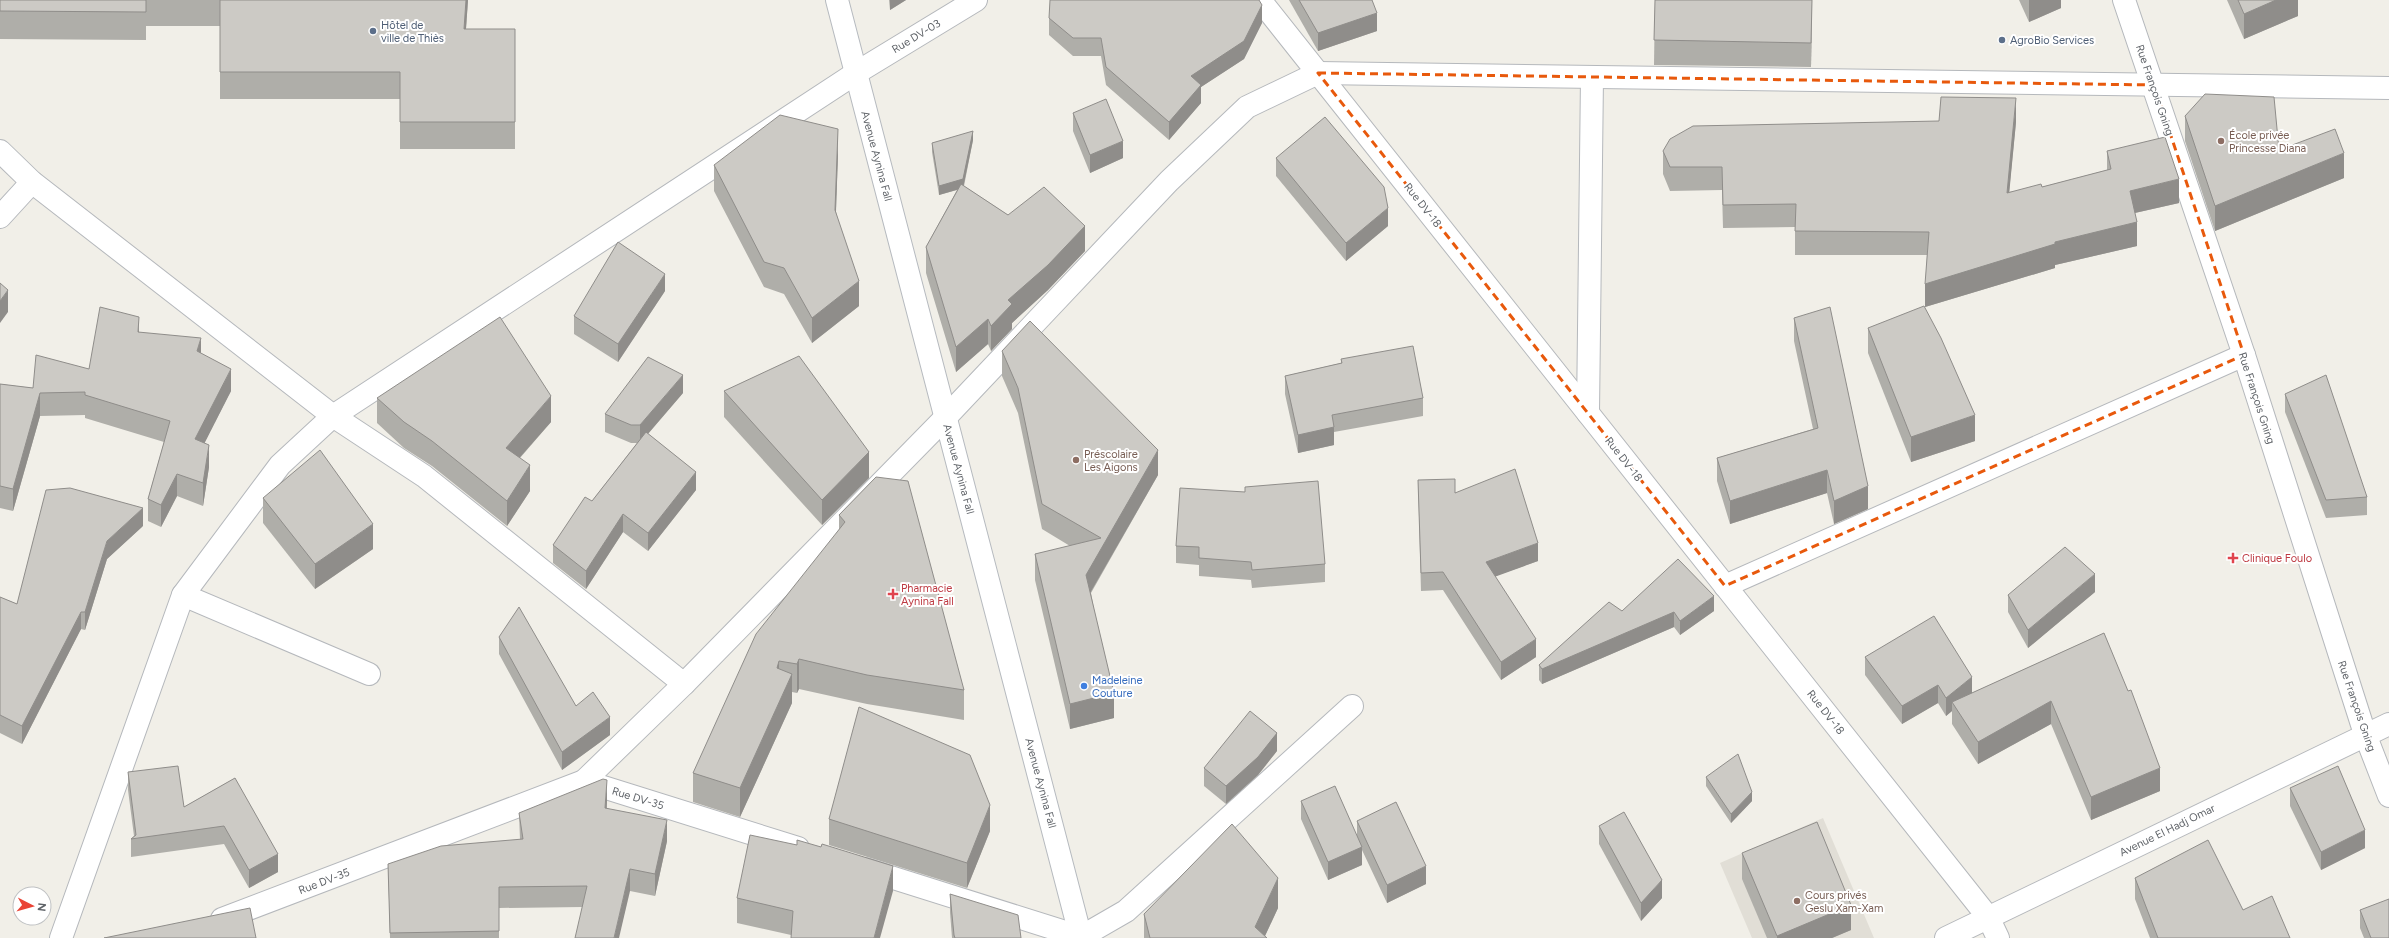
<svg xmlns="http://www.w3.org/2000/svg" width="2389" height="938" viewBox="0 0 2389 938" font-family="Figtree,sans-serif">
<rect width="100%" height="100%" fill="#f1efe8"/>
<path fill="#e1ded6" d="M1823,818L1874,938H1752L1720,863Z"/>
<g fill="none" stroke-linecap="round" stroke-linejoin="round">
<g stroke="#b5b8bc" stroke-width="24">
<g id="minor">
<path d="M1260,0L1988,917L1998,938"/>
<path d="M2124,0L2244,355L2365,734L2389,796"/>
<path d="M0,151L32,182L333,416L424,476L684,684"/>
<path d="M0,217L32,182"/>
<path d="M1588,413L1592,77"/>
<path d="M1725,586L2244,355"/>
<path d="M183,595L369,674"/>
<path d="M584,781L684,684L945,418L1169,181L1247,107L1318,73L2389,88"/>
<path d="M865,869L1081,937L1126,911L1352,706"/>
<path d="M222,919L584,781L798,848"/>
<path d="M61,938L183,595L280,465L333,416L856,73L976,0"/>
</g>
</g>
<g stroke="#b5b8bc" stroke-width="24">
<path id="tertiary" d="M1946,938L2389,724"/>
</g>
<g stroke="#b6babf" stroke-width="24">
<path id="secondary" d="M837,0L1081,938"/>
</g>
<use href="#minor" stroke="#fff" stroke-width="22"/>
<use href="#tertiary" stroke="#fff" stroke-width="22"/>
<use href="#secondary" stroke="#fff" stroke-width="22"/>
</g>
<g fill="#afaea9">
<path d="M0,0H468L466,29H515V149H400V99H220V26H146V40L0,39Z"/>
<path d="M889,0H906L890,10Z"/>
<path d="M1289,0H1372L1377,31L1318,51Z"/>
<path d="M1655,0H1812L1811,67L1654,65Z"/>
<path d="M2019,0H2061V8L2029,22Z"/>
<path d="M2227,0H2298V16L2244,39Z"/>
<path d="M1049,18L1262,23L1244,59L1201,87V103L1169,140L1106,85L1101,56H1073L1049,35Z"/>
<path d="M1073,113L1123,158L1090,173L1073,131Z"/>
<path d="M2185,116L2279,150L2344,178L2215,231L2185,141Z"/>
<path d="M2016,122L2009,192L2042,187L2107,170V151L2179,203L2135,213L2137,246L2055,265V268L1925,307L1927,255H1795V227L1723,228L1722,190L1670,191L1663,174V151Z"/>
<path d="M973,140L964,186L1008,215L1085,251L1048,290L1012,323V329L991,351L988,344L956,372L926,273V247L957,190L939,195L932,152V143Z"/>
<path d="M838,154L836,212L859,306L812,343L784,294L764,287L714,191V165Z"/>
<path d="M1276,158L1388,226L1346,261L1276,176Z"/>
<path d="M665,291L618,362L574,334V316Z"/>
<path d="M1794,318L1868,509L1834,524L1827,493L1730,524L1717,481V458L1813,429L1794,341Z"/>
<path d="M1868,328L1975,441L1911,462L1868,353Z"/>
<path d="M139,332L201,353L231,391L204,443L209,467L203,506L177,496L161,527L148,521V499L164,442L85,418V415L40,416L13,511L0,508V384L33,388L89,369Z"/>
<path d="M1002,351L1158,475L1091,593L1114,718L1070,729L1035,580V554L1070,546L1042,529L1018,413L1002,376Z"/>
<path d="M1341,359L1423,398V416L1334,432V445L1298,453L1285,394V376L1341,363Z"/>
<path d="M724,391L869,478L822,525L724,417Z"/>
<path d="M683,393L648,434L696,490L648,551L623,532L586,589L553,563V545L592,501L637,443H631L605,432V414Z"/>
<path d="M2285,394L2367,497V515L2326,518L2285,412Z"/>
<path d="M377,398L551,422L520,458L530,491L507,526L432,466L404,448L377,423Z"/>
<path d="M876,477L964,690V720L867,704L799,689L797,693L792,692V703L740,817L693,802V773L839,530V515Z"/>
<path d="M1418,480L1455,493L1538,561L1495,576L1536,657L1501,680L1443,590L1421,591Z"/>
<path d="M1245,487L1325,564V582L1252,588L1251,580L1199,576V565L1176,563V546L1245,492Z"/>
<path d="M263,498L373,549L315,589L263,523Z"/>
<path d="M143,526L107,559L85,630L81,629L22,744L0,733V597L17,604Z"/>
<path d="M2095,592L2028,648L2008,612V595Z"/>
<path d="M1622,611H1714L1680,635L1674,627L1542,684L1539,680V665Z"/>
<path d="M2104,633L2160,791L2091,820L2051,724L1978,764L1952,724V711L1946,716L1938,703L1902,724L1865,675V657L1972,693Z"/>
<path d="M499,637L576,706L610,735L562,770L499,654Z"/>
<path d="M1277,751L1258,775L1226,804L1204,786V768Z"/>
<path d="M128,772L184,807L235,778L278,872L249,888L224,844L131,857V839L134,836L128,790Z"/>
<path d="M1706,777L1752,801L1731,823L1706,786Z"/>
<path d="M2290,788L2365,848L2321,870L2290,806Z"/>
<path d="M607,801V808L667,841L655,896L630,891L582,907L499,908V938H390L388,864L520,840L519,813Z"/>
<path d="M1301,801L1357,836V821L1426,884L1387,903L1362,850V865L1328,880L1301,819Z"/>
<path d="M829,819L990,831L967,888L829,845Z"/>
<path d="M1599,826L1662,898L1641,921L1599,844Z"/>
<path d="M1742,853L1851,930L1832,938H1767L1742,879Z"/>
<path d="M2135,878L2243,910L2290,938H2150L2135,899Z"/>
<path d="M893,891L791,935L737,923V898Z"/>
<path d="M950,894L1021,938H952L950,912Z"/>
<path d="M1278,908L1265,936L1267,938H1144V914Z"/>
<path d="M2360,910L2389,938H2364L2360,928Z"/>
</g>
<g fill="#8f8d8a">
<path d="M466,0H468L464,56V29Z"/>
<path d="M890,0H906L890,10Z"/>
<path d="M1812,0L1811,67V43Z"/>
<path d="M2029,0H2061V8L2029,22Z"/>
<path d="M2276,0H2298V16L2244,39V14Z"/>
<path d="M1262,5V23L1244,59L1201,87V103L1169,140V122L1191,76Z"/>
<path d="M1377,13V31L1318,51V33Z"/>
<path d="M2016,98V122L2007,216V193Z"/>
<path d="M838,129V154L835,236V210Z"/>
<path d="M973,131V140L963,188L939,195V186Z"/>
<path d="M1123,141V158L1090,173V155Z"/>
<path d="M2344,153V178L2215,231V206Z"/>
<path d="M2179,179V203L2130,214V191Z"/>
<path d="M1388,208V226L1346,261V243Z"/>
<path d="M2137,222V246L2055,265V268L1925,307V284L2055,242Z"/>
<path d="M1085,226V251L1048,290L1012,323V329L991,351V326L1008,300Z"/>
<path d="M665,274V291L618,362V344Z"/>
<path d="M859,281V306L812,343V318Z"/>
<path d="M8,290V312L0,323V301Z"/>
<path d="M139,317V339L138,332Z"/>
<path d="M988,319V344L956,372V347Z"/>
<path d="M201,338V361L197,351Z"/>
<path d="M231,369V391L195,462V439Z"/>
<path d="M683,375V393L640,443V425Z"/>
<path d="M40,393V416L13,511V489Z"/>
<path d="M551,396V422L506,473V448Z"/>
<path d="M1975,415V441L1911,462V437Z"/>
<path d="M1334,427V445L1298,453V435Z"/>
<path d="M209,445V467L203,506V483Z"/>
<path d="M1158,450V475L1086,600V575Z"/>
<path d="M869,452V478L822,525V500Z"/>
<path d="M530,465V491L507,526V501Z"/>
<path d="M1827,470V493L1730,524V501Z"/>
<path d="M696,472V490L648,551V533Z"/>
<path d="M177,474V496L161,527V505Z"/>
<path d="M1868,486V509L1834,524V501Z"/>
<path d="M143,508V526L107,559L85,630V612L107,541Z"/>
<path d="M623,514V532L586,589V571Z"/>
<path d="M373,524V549L315,589V564Z"/>
<path d="M1538,543V561L1486,580V562Z"/>
<path d="M2095,574V592L2028,648V630Z"/>
<path d="M1714,596V611L1680,635V621Z"/>
<path d="M81,612V629L22,744V726Z"/>
<path d="M1674,612V627L1542,684V669Z"/>
<path d="M1536,639V657L1501,680V662Z"/>
<path d="M799,659V689L797,693V664Z"/>
<path d="M779,661V690L777,668Z"/>
<path d="M792,674V703L740,817V788Z"/>
<path d="M1972,677V695L1952,702V711L1946,716V698Z"/>
<path d="M1938,685V703L1902,724V706Z"/>
<path d="M1114,693V718L1070,729V704Z"/>
<path d="M2051,701V724L1978,764V742Z"/>
<path d="M610,717V735L562,770V752Z"/>
<path d="M1277,733V751L1258,775L1226,804V786Z"/>
<path d="M2160,768V791L2091,820V797Z"/>
<path d="M607,780V801L605,829V808Z"/>
<path d="M1752,792V801L1731,823V814Z"/>
<path d="M990,805V831L967,888V863Z"/>
<path d="M667,820V841L655,896V874Z"/>
<path d="M2365,830V848L2321,870V852Z"/>
<path d="M1362,847V865L1328,880V862Z"/>
<path d="M278,854V872L249,888V870Z"/>
<path d="M893,866V891L880,938H874Z"/>
<path d="M1426,866V884L1387,903V885Z"/>
<path d="M630,869V891L619,938H614Z"/>
<path d="M1278,878V908L1264,938L1255,927Z"/>
<path d="M1662,880V898L1641,921V903Z"/>
<path d="M1851,905V930L1832,938H1777V936Z"/>
</g>
<g fill="#cccac5" stroke="#8f8d8a">
<path d="M0,0H146V12L0,11Z"/>
<path d="M220,0H466L464,29H515V122H400V72H220Z"/>
<path d="M1050,0H1259L1262,5L1244,41L1191,76L1201,85L1169,122L1106,67L1101,38H1073L1049,18Z"/>
<path d="M1299,0H1372L1377,13L1318,33Z"/>
<path d="M1655,0H1812L1811,43L1654,40Z"/>
<path d="M2238,0H2276L2244,14Z"/>
<path d="M2205,94L2274,97L2279,150L2335,129L2344,153L2215,206L2185,116Z"/>
<path d="M1941,97L2016,98L2007,193L2041,184L2042,187L2111,169L2107,151L2165,137L2179,179L2130,191L2137,222L2055,242V244L1925,284L1929,232L1795,231L1796,204L1723,205L1722,167H1670L1663,151L1670,139L1693,126L1939,121Z"/>
<path d="M1106,99L1123,141L1090,155L1073,113Z"/>
<path d="M780,115L838,129L835,210L859,281L812,318L784,268L764,262L714,165Z"/>
<path d="M1325,117L1384,187L1388,208L1346,243L1276,158Z"/>
<path d="M973,131L963,179L939,186L932,143Z"/>
<path d="M961,184L1008,215L1044,187L1085,226L1048,265L1008,300L1012,304L991,326L988,319L956,347L926,247Z"/>
<path d="M618,242L665,274L618,344L574,316Z"/>
<path d="M0,283L8,290L0,301Z"/>
<path d="M1924,306L1941,338L1975,415L1911,437L1868,328Z"/>
<path d="M100,307L139,317L138,332L201,338L197,351L231,369L195,439L209,445L203,483L177,474L161,505L148,499L170,421L85,395V392L40,393L13,489L0,486V384L33,388L36,355L89,369Z"/>
<path d="M1830,307L1868,486L1834,501L1827,470L1730,501L1717,458L1818,428L1794,318Z"/>
<path d="M500,317L551,396L506,448L530,465L507,501L432,441L404,422L377,398Z"/>
<path d="M1030,321L1158,450L1086,575L1114,693L1070,704L1035,554L1101,538L1042,504L1018,388L1002,351Z"/>
<path d="M1413,346L1423,398L1332,415L1334,427L1298,435L1285,376L1342,363L1341,359Z"/>
<path d="M799,356L869,452L822,500L724,391Z"/>
<path d="M648,357L683,375L640,425H631L605,414Z"/>
<path d="M2326,375L2367,497L2326,500L2285,394Z"/>
<path d="M646,432L696,472L648,533L623,514L586,571L553,545L585,497L592,501Z"/>
<path d="M320,450L373,524L315,564L263,498Z"/>
<path d="M1515,469L1538,543L1486,562L1536,639L1501,662L1443,572L1421,573L1418,480L1455,479V493Z"/>
<path d="M876,477L908,481L964,690L867,675L799,659L797,664L779,661L777,668L792,674L740,788L693,773L756,634L845,522L839,515Z"/>
<path d="M1318,481L1325,564L1252,570L1251,562L1199,558V547L1176,546L1180,488L1245,492V487Z"/>
<path d="M70,488L143,508L107,541L85,612H81L22,726L0,715V597L17,604L46,490Z"/>
<path d="M2065,547L2095,574L2028,630L2008,595Z"/>
<path d="M1678,559L1714,596L1680,621L1674,612L1542,669L1539,665L1609,602L1622,611Z"/>
<path d="M519,607L576,706L593,692L610,717L562,752L499,637Z"/>
<path d="M1934,616L1972,677L1946,698L1938,685L1902,706L1865,657Z"/>
<path d="M2104,633L2128,691L2131,690L2160,768L2091,797L2051,701L1978,742L1952,702Z"/>
<path d="M859,707L970,755L990,805L967,863L829,819Z"/>
<path d="M1250,711L1277,733L1258,757L1226,786L1204,768Z"/>
<path d="M1738,754L1752,792L1731,814L1706,777Z"/>
<path d="M178,766L184,807L235,778L278,854L249,870L224,826L131,839L136,835L128,772Z"/>
<path d="M2338,766L2365,830L2321,852L2290,788Z"/>
<path d="M603,779L607,780L605,808L667,820L655,874L630,869L614,938H575L587,886L499,887V931L390,933L388,864L441,846L523,839L519,813Z"/>
<path d="M1335,786L1362,847L1328,862L1301,801Z"/>
<path d="M1396,802L1426,866L1387,885L1357,821Z"/>
<path d="M1624,812L1662,880L1641,903L1599,826Z"/>
<path d="M1817,822L1851,905L1777,936L1742,853Z"/>
<path d="M1232,824L1278,878L1255,927L1267,938H1150L1144,914Z"/>
<path d="M750,835L797,845V840L821,847L822,844L893,866L874,938H791L793,911L737,898Z"/>
<path d="M2208,840L2243,910L2272,896L2290,938H2158L2135,878Z"/>
<path d="M950,894L1018,915L1021,938H955L954,935Z"/>
<path d="M2389,899V938H2371L2360,910Z"/>
<path d="M250,908L256,938H104Z"/>
</g>
<path fill="none" stroke="#e8590c" stroke-width="3" stroke-dasharray="8 5" stroke-linejoin="round" d="M1318,73L2154,85L2244,355L1725,586Z"/>
<g fill="#5c6f8a" stroke="#fff" stroke-width="1.5">
<circle cx="373" cy="31" r="4"/>
<circle cx="2002" cy="40" r="4"/>
</g>
<g fill="#8d6e63" stroke="#fff" stroke-width="1.5">
<circle cx="2221" cy="141" r="4"/>
<circle cx="1076" cy="460" r="4"/>
<circle cx="1797" cy="901" r="4"/>
</g>
<g fill="#e0444e" stroke="#fff" stroke-width="1.5">
<path d="M2231 552h4v4h4v4h-4v4h-4v-4h-4v-4h4z"/>
<path d="M891 588h4v4h4v4h-4v4h-4v-4h-4v-4h4z"/>
</g>
<circle fill="#3f7fe0" stroke="#fff" stroke-width="1.5" cx="1084" cy="686" r="4"/>
<g text-anchor="middle" stroke-width="4" stroke-linejoin="round" paint-order="stroke">
<g font-size="11" fill="#4e5e75" stroke="#fff" text-anchor="start">
<text x="381" y="29">Hôtel de<tspan x="381" dy="13">ville de Thiès</tspan></text>
<text x="2010" y="44">AgroBio Services</text>
</g>
<g font-size="11" fill="#5f6368" stroke="#fff">
<text transform="translate(916 36) rotate(-31)" y="4">Rue DV-03</text>
<text transform="translate(2155 90) rotate(71)" y="4">Rue François Gning</text>
<text transform="translate(877 156) rotate(75)" y="4">Avenue Aynina Fall</text>
<text transform="translate(1423 205) rotate(52)" y="4">Rue DV-18</text>
<text transform="translate(2257 398) rotate(72)" y="4">Rue François Gning</text>
<text transform="translate(1624 459) rotate(52)" y="4">Rue DV-18</text>
<text transform="translate(959 469) rotate(75)" y="4">Avenue Aynina Fall</text>
<text transform="translate(2357 706) rotate(71)" y="4">Rue François Gning</text>
<text transform="translate(1826 712) rotate(52)" y="4">Rue DV-18</text>
<text transform="translate(1041 783) rotate(75)" y="4">Avenue Aynina Fall</text>
<text transform="translate(638 798) rotate(17)" y="4">Rue DV-35</text>
<text transform="translate(2167 830) rotate(-26)" y="4">Avenue El Hadj Omar</text>
<text transform="translate(324 881) rotate(-21)" y="4">Rue DV-35</text>
</g>
<g font-size="11" fill="#785e54" stroke="#fff" text-anchor="start">
<text x="2229" y="139">École privée<tspan x="2229" dy="13">Princesse Diana</tspan></text>
<text x="1084" y="458">Préscolaire<tspan x="1084" dy="13">Les Aigons</tspan></text>
<text x="1805" y="899">Cours privés<tspan x="1805" dy="13">Geslu Xam-Xam</tspan></text>
</g>
<g font-size="11" fill="#be3a42" stroke="#fff" text-anchor="start">
<text x="2242" y="562">Clinique Foulo</text>
<text x="901" y="592">Pharmacie<tspan x="901" dy="13">Aynina Fall</tspan></text>
</g>
<g font-size="11" fill="#366cbe" stroke="#fff" text-anchor="start">
<text x="1092" y="684">Madeleine<tspan x="1092" dy="13">Couture</tspan></text>
</g>
</g>
<g transform="translate(32 906) rotate(96)"><circle r="19" fill="#ffffff" stroke="#bfc1c3"/>
<path d="M0-3L7 15L0 10L-7 15Z" fill="#ea4335"/>
<text y="-6" font-size="11" font-weight="bold" text-anchor="middle" fill="#5f6368">N</text>
</g>
</svg>
